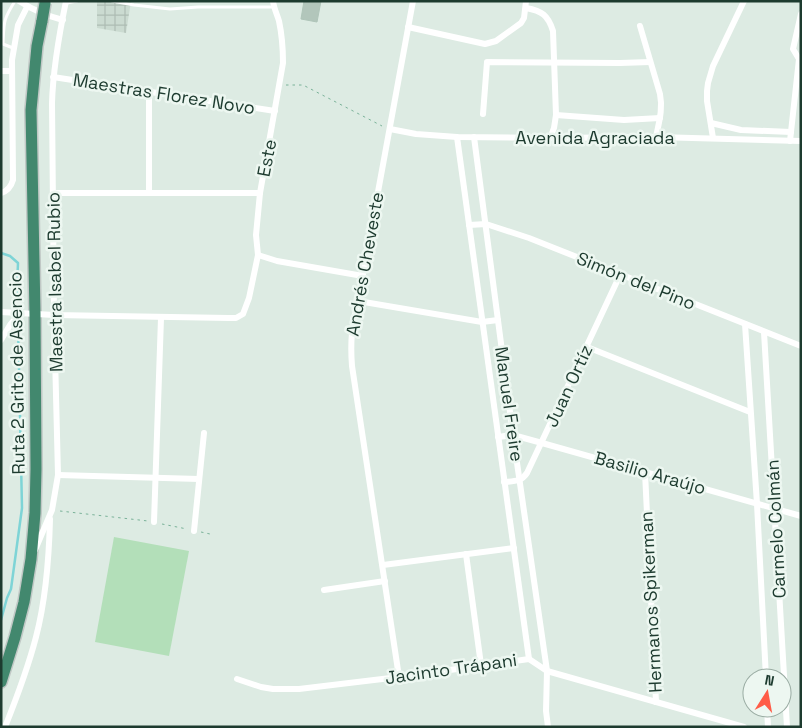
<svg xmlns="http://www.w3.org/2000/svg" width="802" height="728" viewBox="0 0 802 728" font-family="'Space Grotesk',sans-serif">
<defs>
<pattern id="industrial-grid" width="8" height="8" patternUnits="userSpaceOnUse" patternTransform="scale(1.25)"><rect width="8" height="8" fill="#cbdbd1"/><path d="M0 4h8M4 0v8" fill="none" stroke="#aebdb4"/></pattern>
</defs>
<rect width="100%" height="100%" fill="#ddebe3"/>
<path fill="url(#industrial-grid)" d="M97,1H131L126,33L97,28Z"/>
<path fill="#b3dfb9" d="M114,537L189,551L169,656L95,642Z"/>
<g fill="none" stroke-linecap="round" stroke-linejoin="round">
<g stroke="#7ed4d6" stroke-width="2.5">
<path d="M1,253L10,256L18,263L17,287L18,297"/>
<path d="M1,620L7,598L11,589L22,508L18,323"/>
</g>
</g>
<path fill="#b2c6bb" stroke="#afc5b9" d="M304,1H321L317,22L301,19Z"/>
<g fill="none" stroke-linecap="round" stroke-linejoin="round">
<g stroke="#c0c8c5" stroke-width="14">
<path id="trunk" d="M1,682L15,637L24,602L31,559L35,513L36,469L35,314L31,110L37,46L42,21"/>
</g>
<g stroke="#7ab299" stroke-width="1" stroke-dasharray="2.5 4" stroke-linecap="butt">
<path d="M286,85H303L382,126"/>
<path d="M60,511L148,521"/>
<path d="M162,524L187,529"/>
<path d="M201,532L210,534"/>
</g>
<g stroke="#fff" stroke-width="3">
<path d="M112,1L134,5L170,9L198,7H274"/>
<path d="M67,3L77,1"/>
<path d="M13,48L3,44C4,22 3,20 15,1"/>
</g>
<g stroke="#fff" stroke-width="6">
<path d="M19,1C33,10 47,16 63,20"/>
<path d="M526,8C542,11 548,15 553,31L556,115L554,128L550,138"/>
<path d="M640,26L660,94C663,109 659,122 656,137"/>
<path d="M408,27L485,44L496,41L521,23L524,18L526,1"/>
<path d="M1,71H12"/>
<path d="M53,77L275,111"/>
<path d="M149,91V193"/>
<path d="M483,114L487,62L620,63L650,62"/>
<path d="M556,115L624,120L660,118"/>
<path d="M711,123L741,130L791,132"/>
<path d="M390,129L416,134L457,137L550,138L656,137L801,141"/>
<path d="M457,137L529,659"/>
<path d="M474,137L513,435L547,671L546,711L548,727"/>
<path d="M713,138L707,101V91L708,83L713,66L744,1"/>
<path d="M790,141L799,59L793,49L801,14"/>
<path d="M1,193C8,191 11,187 13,180L12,60L18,25L27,7"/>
<path d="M54,193H260"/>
<path d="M469,225L486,224L529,238L801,346"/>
<path d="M258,255L277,261L363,276"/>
<path d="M358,301L482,322L498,320"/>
<path d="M1,312L54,315L229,318H236L243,314L249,298L258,255L256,235L260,193L283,63C283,49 282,35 279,21C277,14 274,9 273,1"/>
<path d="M745,324L757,504L766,678"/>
<path d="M764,332L787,727"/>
<path d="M1,340L10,325L20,313"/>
<path d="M587,347L750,412"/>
<path d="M498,437L513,435L542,443L801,516"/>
<path d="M645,472L656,702"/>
<path d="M58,475L199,479"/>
<path d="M504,482C514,481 521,482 527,473L620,275"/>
<path d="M154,522L161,318"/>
<path d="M194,531L204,433"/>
<path d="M35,550L52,510L58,475L54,315L52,103C53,69 59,35 66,1"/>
<path d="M466,554L481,665"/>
<path d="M383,565L514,548"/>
<path d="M324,590L385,581"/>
<path d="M399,677L352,366C350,340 352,326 358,301L413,1"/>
<path d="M237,679L261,687L273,689H299L399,677L529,659L547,671L744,727"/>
<path d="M767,708L768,727"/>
<path d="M5,727C17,697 28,668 36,637C46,599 49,558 50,519"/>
</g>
<use href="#trunk" stroke="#42886e" stroke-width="11"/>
<g stroke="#c0c8c5" stroke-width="14" stroke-linecap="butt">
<path id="trunk-bridge" d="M42,21L45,3"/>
</g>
<use href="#trunk-bridge" stroke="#42886e" stroke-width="11"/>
</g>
<g text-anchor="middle" stroke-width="5" stroke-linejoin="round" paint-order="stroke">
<g font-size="18" fill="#1d3b2f" stroke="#edf7f1">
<text transform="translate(164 94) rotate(9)" y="6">Maestras Florez Novo</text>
<text x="595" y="144">Avenida Agraciada</text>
<text transform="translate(267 158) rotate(-79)" y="6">Este</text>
<text transform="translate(365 264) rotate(-80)" y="6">Andrés Cheveste</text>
<text transform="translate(636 281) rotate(22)" y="6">Simón del Pino</text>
<text transform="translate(55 282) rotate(-91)" y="6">Maestra Isabel Rubio</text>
<text transform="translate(17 373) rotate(-91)" y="6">Ruta 2 Grito de Asencio</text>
<text transform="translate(569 386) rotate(-65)" y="6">Juan Ortíz</text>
<text transform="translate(509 404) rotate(82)" y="6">Manuel Freire</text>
<text transform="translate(650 473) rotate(16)" y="6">Basilio Araújo</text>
<text transform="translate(776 529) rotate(-93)" y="6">Carmelo Colmán</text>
<text transform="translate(651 602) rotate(-93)" y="6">Hermanos Spikerman</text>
<text transform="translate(451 669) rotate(-8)" y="6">Jacinto Trápani</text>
</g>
</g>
<rect width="802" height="728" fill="none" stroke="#1d3b2f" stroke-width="5"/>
<g transform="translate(767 693) rotate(11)"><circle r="24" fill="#edf7f1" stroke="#9aaca3"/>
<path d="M0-4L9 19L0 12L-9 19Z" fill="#ff5c47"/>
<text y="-8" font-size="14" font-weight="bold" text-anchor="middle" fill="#1d3b2f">N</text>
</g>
</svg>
